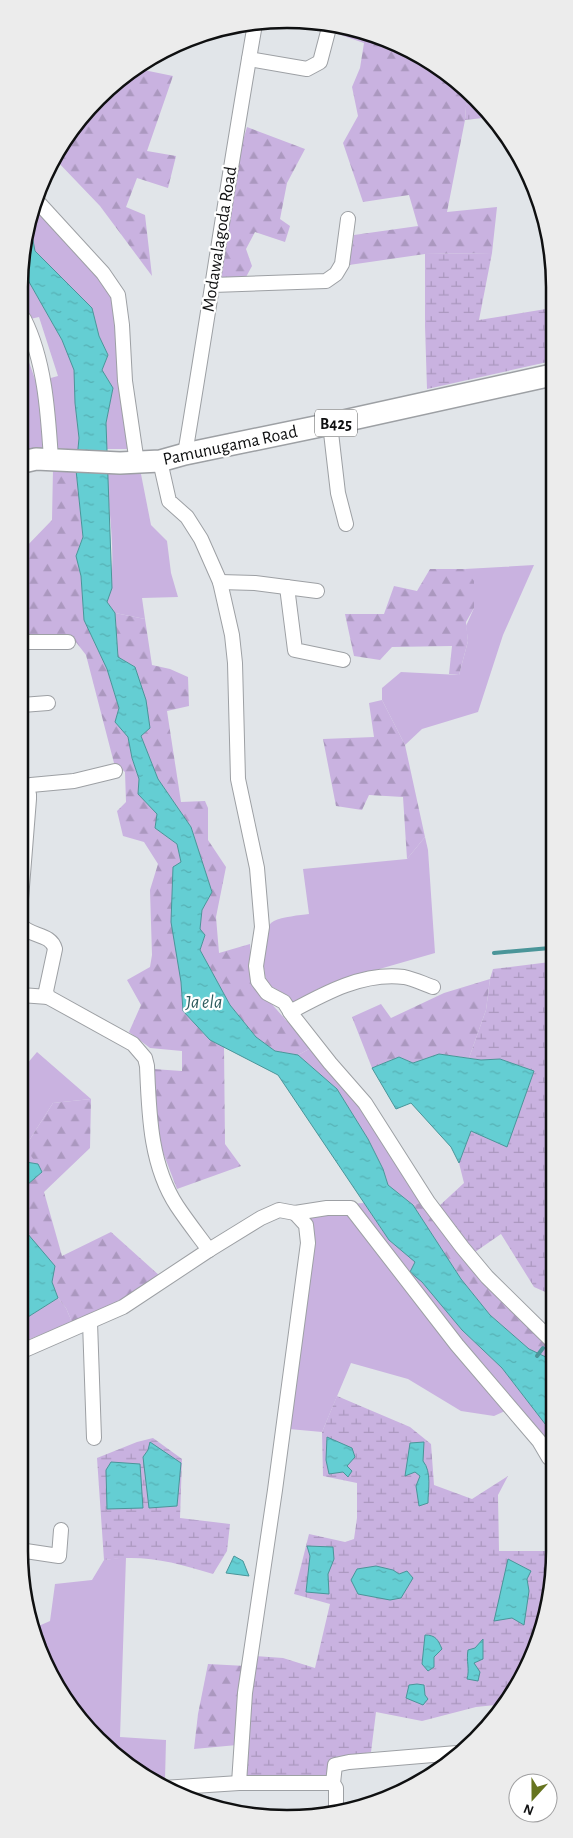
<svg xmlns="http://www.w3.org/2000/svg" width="573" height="1838" viewBox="0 0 573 1838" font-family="'Alegreya Sans',sans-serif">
<defs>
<pattern id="forest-firs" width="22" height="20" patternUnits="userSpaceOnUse" patternTransform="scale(1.25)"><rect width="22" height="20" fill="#c9b2e0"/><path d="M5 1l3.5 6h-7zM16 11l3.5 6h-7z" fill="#ab98bf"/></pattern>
<pattern id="wetland-marsh" width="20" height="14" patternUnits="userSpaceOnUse" patternTransform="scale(1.25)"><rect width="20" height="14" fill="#c9b2e0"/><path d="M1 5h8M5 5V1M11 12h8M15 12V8" fill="none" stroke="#ab98bf"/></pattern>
<pattern id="water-ripples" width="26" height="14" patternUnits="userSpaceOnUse" patternTransform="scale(1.25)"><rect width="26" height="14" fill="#64ced3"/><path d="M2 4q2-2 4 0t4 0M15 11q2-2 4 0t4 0" fill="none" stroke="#56b0b4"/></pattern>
</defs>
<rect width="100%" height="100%" fill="#e1e5e9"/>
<g fill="#c9b2e0">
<path d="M35,207L104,284L115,299L129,449H106V423L113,388L102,370L108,355L99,336L92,308L35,251L32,236L25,230Z"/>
<path d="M24,273L62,340L75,370V403L79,438L78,451L23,450L24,348L36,382L58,376L39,317L30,319L24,305Z"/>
<path d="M140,469L151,525L167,541L171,573L178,597L142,598L145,619L115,613L107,602C118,566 109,511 106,472Z"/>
<path d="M534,565L503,635L478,712L422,729L405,745L382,700V688L401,672L459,675L468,641L466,626L474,608L473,586L465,569Z"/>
<path d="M425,837L428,850L435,953L369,972L318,989L293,1005L283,993L267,984C263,969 258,929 274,921C282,917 300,915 309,914L303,869L407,859Z"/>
<path d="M311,1048L359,1102L423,1202L413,1205L388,1185L383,1169L368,1139L337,1089L298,1055Z"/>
<path d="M37,1052L91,1099L53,1103L25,1147L38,1164L26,1162L20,1167L21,1071Z"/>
<path d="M364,1203L389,1240L416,1262L411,1272L422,1281L462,1330L502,1368L549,1429V1452L512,1400L350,1204Z"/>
<path d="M351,1212L505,1411L494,1416L461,1411L408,1379L351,1363L322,1432L289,1429L310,1217Z"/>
<path d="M58,1298L66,1308L72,1322L20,1343V1322Z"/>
<path d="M126,1557L120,1737L166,1740L165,1780L155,1781L88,1730V1721L82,1722L39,1654L34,1628L50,1621L55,1584L92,1580L104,1560Z"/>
</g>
<g fill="url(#forest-firs)">
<path d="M337,24L420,54L467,93L465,120L447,212L497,207L492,253L425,254L349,265L354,235L418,226L409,195L363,202L343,143L358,116L352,87L360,68L364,43L335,33Z"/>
<path d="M134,68L173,76L147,151L176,156L168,188L137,178L126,207L145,215L152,276L100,206L55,159L64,138Z"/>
<path d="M247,127L305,149L287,183L280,219L290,226L285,242L255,232L246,249L252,266L246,277L220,279L237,161Z"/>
<path d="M53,469L76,470L83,537L76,556L81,576L84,620L107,669L119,708L115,722L128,737L132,758L139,779L138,794L157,814L155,828L177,844L181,862V982L183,1011L210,1040L224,1047L225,1144L241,1166L177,1189L159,1142L153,1069L182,1071V1051L150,1048L129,1032L141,1005L127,980L150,967L152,955L150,890L158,864L144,842L123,836L117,811L126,802L125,772L114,763L86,655L72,637L22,636L23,550L52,520Z"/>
<path d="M430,569H465L474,581V608L466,622L468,641L459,675L449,674L452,646L392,647L380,660L354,656L345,614H384L394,586L417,591Z"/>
<path d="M115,613L145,619L152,665L170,669L188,677L189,706L167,711L181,802L205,801L208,808V840L226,867L216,917L219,953L250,944L252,982L311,1048L298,1055L275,1051L256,1037L230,1005L200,950L205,935L200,929L202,910L212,892L191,827L158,779L141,736L150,728L135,667L118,657Z"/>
<path d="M382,700L405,745L425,837L407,859L403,797L369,795L362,810L336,806L323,739L374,737L369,703Z"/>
<path d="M490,979L486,1010L469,1058L439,1054L413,1063L399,1057L372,1068L352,1017L381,1004L391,1018L444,993Z"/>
<path d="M91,1099L90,1148L44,1192L62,1256L111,1232L160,1276L117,1302L72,1322L66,1308L58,1298L52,1282L20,1234V1191L42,1172L25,1147L53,1103Z"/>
<path d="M423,1202L550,1345V1359L529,1349L490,1315L461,1279L413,1205Z"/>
<path d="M208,1664L246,1666L237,1745L194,1749L198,1714Z"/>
</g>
<g fill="url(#wetland-marsh)">
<path d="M467,93L488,110L492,117L465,120Z"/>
<path d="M492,253L479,320L552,308V361L427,389L425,326V254Z"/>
<path d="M550,962V1294L534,1287L501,1234L475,1252L438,1207L464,1183L459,1163L471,1131L507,1146L534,1071L500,1059L481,1060L469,1058L486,1010L490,979L493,969Z"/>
<path d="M337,1396L410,1427L431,1444L434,1485L472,1499L508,1476L498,1495L499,1551H548L549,1547V1604L509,1700L505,1704L476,1707L422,1721L376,1712L371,1752L339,1758L329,1762L327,1776L245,1775L255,1656L283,1658L315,1668L330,1604L294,1594L309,1534L345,1542L354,1539L357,1518V1483L323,1476L322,1432Z"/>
<path d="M153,1438L182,1459L180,1518L230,1524L227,1551L213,1574C174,1562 144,1554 104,1560L97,1458L137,1442Z"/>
</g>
<g fill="url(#water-ripples)" stroke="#4a9599">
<path d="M25,230L32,235L35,251L92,308L99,336L108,355L102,370L113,388L106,423L112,588L107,602L115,613L118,657L135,667L146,700L150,728L141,736L158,779L191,827L212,892L202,910L200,929L205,935L200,950L230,1005L256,1037L275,1051L298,1055L337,1089L368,1139L383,1169L388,1185L413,1205L461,1279L490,1315L529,1349L550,1359L549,1429L502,1368L462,1330L422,1282L410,1272L415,1262L389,1240L278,1075L210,1040L183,1011L181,982L171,922L173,867L181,862L177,844L155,828L157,814L138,794L139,779L132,758L128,737L115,722L119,708L107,669L84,620L81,576L76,556L83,537L76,470L79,438L75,403L74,370L62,340L24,273V234Z"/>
<path d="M439,1054L481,1060L500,1059L534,1071L507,1147L471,1131L459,1163L451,1147L411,1103L396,1109L372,1068L399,1057L413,1063Z"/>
<path d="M26,1162L38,1164L42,1172L20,1191V1167Z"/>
<path d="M27,1233L55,1266L52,1282L58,1298L20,1322V1234Z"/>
<path d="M327,1437L352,1448L355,1457L347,1466L352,1471L348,1477L343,1472L329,1474L326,1460Z"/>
<path d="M150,1442L181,1463L177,1506L149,1508L143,1457L148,1450Z"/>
<path d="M424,1442L423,1461C432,1472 428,1490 428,1503L419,1506L416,1486L420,1476L415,1472L405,1476L410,1443Z"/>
<path d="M111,1462L140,1464L143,1508L107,1509L106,1470Z"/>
<path d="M307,1546L333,1547L334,1559L328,1574L329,1594L306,1592L310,1556Z"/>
<path d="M234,1556L243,1561L249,1576L226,1573Z"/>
<path d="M508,1559L531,1571L527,1579L529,1591L524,1625L512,1618L494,1621Z"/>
<path d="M376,1566L393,1570L399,1574L407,1571L413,1578L401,1598L390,1600L358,1594L351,1580L357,1569Z"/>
<path d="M425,1635C436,1635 438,1640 442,1649L434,1657V1667L428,1671L422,1664Z"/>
<path d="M483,1639V1659L474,1663L480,1672L478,1681L467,1679C470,1669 466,1661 468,1650L475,1648Z"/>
<path d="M417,1684L424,1685L425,1695L428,1699L423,1705L406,1698L409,1685Z"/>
</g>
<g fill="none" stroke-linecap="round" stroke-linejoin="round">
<g stroke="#4a9599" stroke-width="4">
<path d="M494,953L550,948"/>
<path d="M537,1356L543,1348"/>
</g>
<g stroke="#9da0a4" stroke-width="16">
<g id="minor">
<path d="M249,59L307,69L320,62L330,24"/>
<path d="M37,201L103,273L118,295L122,325L125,381L137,463"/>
<path d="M213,285L326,281L336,274L342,264L348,219"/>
<path d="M24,319C45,361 48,413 51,459"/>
<path d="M330,424L338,493L346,524"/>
<path d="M185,454C209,310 230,167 255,24"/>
<path d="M160,461L169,501L187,517L201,539L220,582L232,635L235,663L238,779L257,868L262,927L256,966L258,981L267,993L284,1002L293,1016L330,1063L365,1103L428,1202L462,1247L487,1277L550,1339"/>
<path d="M220,582L255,583L317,591"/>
<path d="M287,587L295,650L343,660"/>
<path d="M22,642H68"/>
<path d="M22,705L48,703"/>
<path d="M25,790L31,785L74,781L115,771"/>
<path d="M21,899L29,799V794L22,788"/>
<path d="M21,925C30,937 51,933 55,949L46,991L48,997L133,1044L145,1058L147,1066C149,1113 150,1165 177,1206C187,1221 198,1235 209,1250"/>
<path d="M21,995L48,997"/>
<path d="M290,1012C325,993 363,972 404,977C414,979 424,984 433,987"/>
<path d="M90,1322L94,1438"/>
<path d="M20,1352L123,1307L209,1250L261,1218L279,1210L295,1213L327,1208H351L457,1345L539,1441L549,1458"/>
<path d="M19,1550L59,1556L61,1530"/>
<path d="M239,1783L245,1693L275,1490L308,1243L306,1225L295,1213"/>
<path d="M163,1788L239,1783H333"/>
<path d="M336,1811V1788L333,1783L335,1765L349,1762L457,1753"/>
</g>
</g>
<g stroke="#9da0a4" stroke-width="24">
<path id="primary" d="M23,462L36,459L120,463L160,461L185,454L330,424L552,375"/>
</g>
<use href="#minor" stroke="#fff" stroke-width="14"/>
<use href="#primary" stroke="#fff" stroke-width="21"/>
</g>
<g text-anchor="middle" stroke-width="4.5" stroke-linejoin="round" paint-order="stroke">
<rect fill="#fff" stroke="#575858" stroke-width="1" x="315" y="409.5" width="42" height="27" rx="4"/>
<g font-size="16" font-weight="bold" fill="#0f1011">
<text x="336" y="429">B425</text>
</g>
<g font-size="18" fill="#0f1011" stroke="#fff">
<text transform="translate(219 239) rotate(-81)" y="6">Modawalagoda Road</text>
<text transform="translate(230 445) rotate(-12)" y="6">Pamunugama Road</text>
</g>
<g font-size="19" font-style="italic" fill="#2e5c5f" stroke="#fff">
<text x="204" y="1008">Ja ela</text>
</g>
</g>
<path d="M0 0H573V1838H0ZM287 28H287A259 259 0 0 1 546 287V1551A259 259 0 0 1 287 1810H287A259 259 0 0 1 28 1551V287A259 259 0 0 1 287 28Z" fill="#ececec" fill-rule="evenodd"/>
<path fill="none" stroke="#0f1011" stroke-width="2.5" d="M287 28H287A259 259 0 0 1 546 287V1551A259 259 0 0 1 287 1810H287A259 259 0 0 1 28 1551V287A259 259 0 0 1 287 28Z"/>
<g transform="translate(533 1798) rotate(201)"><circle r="24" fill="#ffffff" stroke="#9f9fa0"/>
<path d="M0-4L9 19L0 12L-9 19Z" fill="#66741f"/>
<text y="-8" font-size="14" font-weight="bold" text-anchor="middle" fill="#0f1011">N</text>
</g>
</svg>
